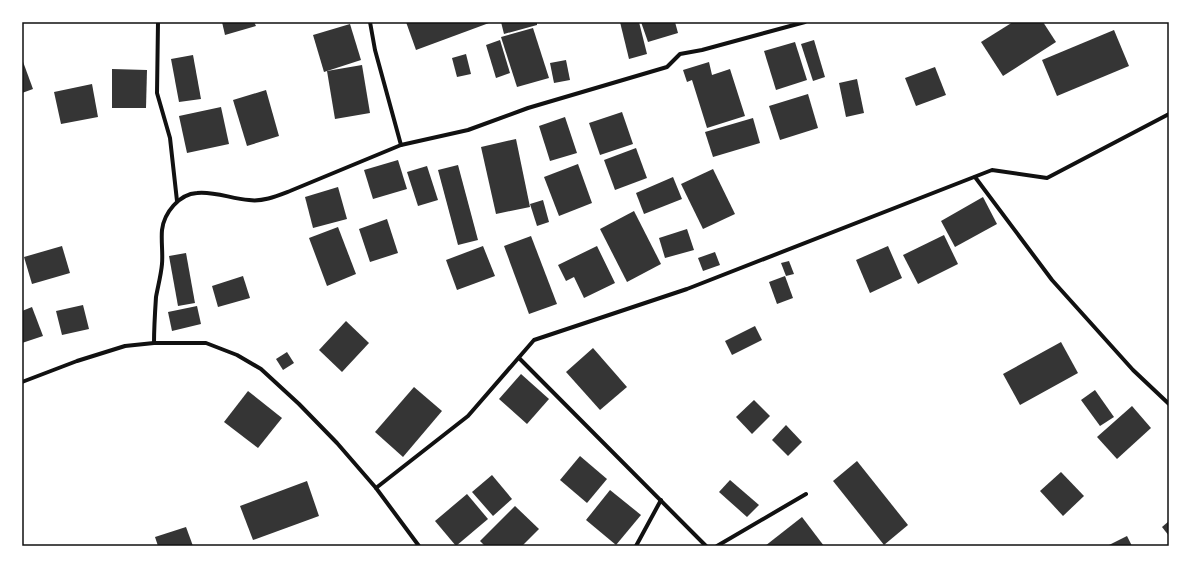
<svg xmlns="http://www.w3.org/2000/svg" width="1191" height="568" viewBox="0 0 1191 568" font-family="'Playfair Display',serif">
<rect width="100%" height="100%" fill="#fff"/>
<g fill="#353535">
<path d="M222,22H254L256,26L225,35Z"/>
<path d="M406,22H489V23L416,50Z"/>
<path d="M501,22H537V25L504,34Z"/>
<path d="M620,22H639L647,54L629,59Z"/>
<path d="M641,22H675L678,33L648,42Z"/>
<path d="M1013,22H1043L1056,42L1003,76L981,42Z"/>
<path d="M350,24L361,60L324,72L313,35Z"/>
<path d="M533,28L549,78L517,87L501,37Z"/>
<path d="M1114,30L1129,66L1057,96L1042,60Z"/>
<path d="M500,40L510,73L496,78L486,45Z"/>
<path d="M814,40L825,77L813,81L801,44Z"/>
<path d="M795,42L807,80L776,90L764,51Z"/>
<path d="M466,54L471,74L457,77L452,58Z"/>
<path d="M193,55L201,99L179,102L171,59Z"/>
<path d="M22,59L33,89L22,93Z"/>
<path d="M566,60L570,80L554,83L550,63Z"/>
<path d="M709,62L712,75L730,69L745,116L707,128L692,80L687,82L683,70Z"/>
<path d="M362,65L370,113L335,119L327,71Z"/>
<path d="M935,67L946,95L916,106L905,78Z"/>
<path d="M112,69L147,70L146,108H112Z"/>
<path d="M857,79L864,113L846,117L839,83Z"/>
<path d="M92,84L98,117L61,124L54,92Z"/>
<path d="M266,90L279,136L247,146L233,100Z"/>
<path d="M808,94L818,128L780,140L769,106Z"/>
<path d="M221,107L229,144L187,153L179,116Z"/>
<path d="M622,112L633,144L600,155L589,123Z"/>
<path d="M565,117L577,153L550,161L539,126Z"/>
<path d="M753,118L760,143L713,157L705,132Z"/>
<path d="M516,139L530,207L496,214L481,147Z"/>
<path d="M636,148L647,178L615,190L604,160Z"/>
<path d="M398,160L407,189L373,199L364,170Z"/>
<path d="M578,164L592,203L559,216L544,177Z"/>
<path d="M458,165L478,240L458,245L438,170Z"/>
<path d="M427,166L438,200L418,206L407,172Z"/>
<path d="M713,169L735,214L703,229L681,184Z"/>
<path d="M673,177L682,199L644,214L636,193Z"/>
<path d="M338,187L347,219L313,228L305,197Z"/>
<path d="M983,197L997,224L955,247L941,221Z"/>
<path d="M543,200L549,222L537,226L530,204Z"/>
<path d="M634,211L661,264L627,282L600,229Z"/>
<path d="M387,219L398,253L370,262L359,229Z"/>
<path d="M338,227L356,274L327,286L309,238Z"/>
<path d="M687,229L694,250L665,258L659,238Z"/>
<path d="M944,235L958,264L918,284L903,255Z"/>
<path d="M531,236L557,304L529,314L504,246Z"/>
<path d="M62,246L70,273L32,284L24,257Z"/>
<path d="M483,246L495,276L457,290L446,260Z"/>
<path d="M597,246L615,283L584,298L574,277L566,281L558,265Z"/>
<path d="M888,246L902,278L870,293L856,260Z"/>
<path d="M715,252L720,265L703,271L698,258Z"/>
<path d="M186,253L195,303L178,306L169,256Z"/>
<path d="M789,261L794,274L786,276L781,263Z"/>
<path d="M243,276L250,298L218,307L212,286Z"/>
<path d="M785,276L793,298L777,304L769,282Z"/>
<path d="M83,305L89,329L62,335L56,311Z"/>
<path d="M197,306L201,324L172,331L168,312Z"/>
<path d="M32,307L43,336L22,343V311Z"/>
<path d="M346,321L369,343L342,372L319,350Z"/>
<path d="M755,326L762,340L732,355L725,341Z"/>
<path d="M1061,342L1078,373L1020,405L1003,374Z"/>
<path d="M593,348L627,387L600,410L566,372Z"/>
<path d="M287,352L294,363L283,370L276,359Z"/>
<path d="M521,374L549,399L527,424L499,399Z"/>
<path d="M414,387L442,411L403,457L375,432Z"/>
<path d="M1095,390L1114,417L1100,426L1081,400Z"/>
<path d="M248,391L282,418L258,448L224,422Z"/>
<path d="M754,400L770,416L752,434L736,417Z"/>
<path d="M1132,406L1151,428L1117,459L1097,437Z"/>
<path d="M786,425L802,442L788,456L772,440Z"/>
<path d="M580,456L607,479L587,503L560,480Z"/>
<path d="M857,461L908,525L884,545L833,481Z"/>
<path d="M1061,472L1084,496L1063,516L1040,491Z"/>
<path d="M492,475L512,499L493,516L472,492Z"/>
<path d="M730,480L759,505L747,517L719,492Z"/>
<path d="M307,481L319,516L253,540L240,506Z"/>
<path d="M610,490L641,515L616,545L586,520Z"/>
<path d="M467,494L488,519L456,546L435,521Z"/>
<path d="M515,506L539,529L522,546H485L480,541Z"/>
<path d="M802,517L824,546H765Z"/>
<path d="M1169,521V536L1162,527Z"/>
<path d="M186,527L193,546H158L155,537Z"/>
<path d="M1127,536L1132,546H1107Z"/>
</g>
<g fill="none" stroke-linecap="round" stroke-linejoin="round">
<g stroke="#111" stroke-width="4">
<path d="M158,22L157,93L170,138L177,201"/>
<path d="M370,22L375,50L401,145"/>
<path d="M975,177L1052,280L1133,370L1169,404"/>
<path d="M154,343C154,328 155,312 156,297C158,286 161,275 162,264C163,253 161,241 162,230C164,213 179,194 197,193C214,191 232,199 249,200C263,202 277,196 290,191L401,145L468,130L528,108L667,67L680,54L702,50L805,22"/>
<path d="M519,358L706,546"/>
<path d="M22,382L77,361L125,346L154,343H206L237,355L261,369L299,404L337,443L376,488L419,546"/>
<path d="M376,488L468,416L534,340L687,289L992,170L1047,178L1169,114"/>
<path d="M636,546L661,500"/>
<path d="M717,546L806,494"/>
</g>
</g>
<rect width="1191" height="568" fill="none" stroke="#ffffff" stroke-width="46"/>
<rect x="23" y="23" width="1145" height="522" fill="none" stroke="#111" stroke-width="1.5"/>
</svg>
